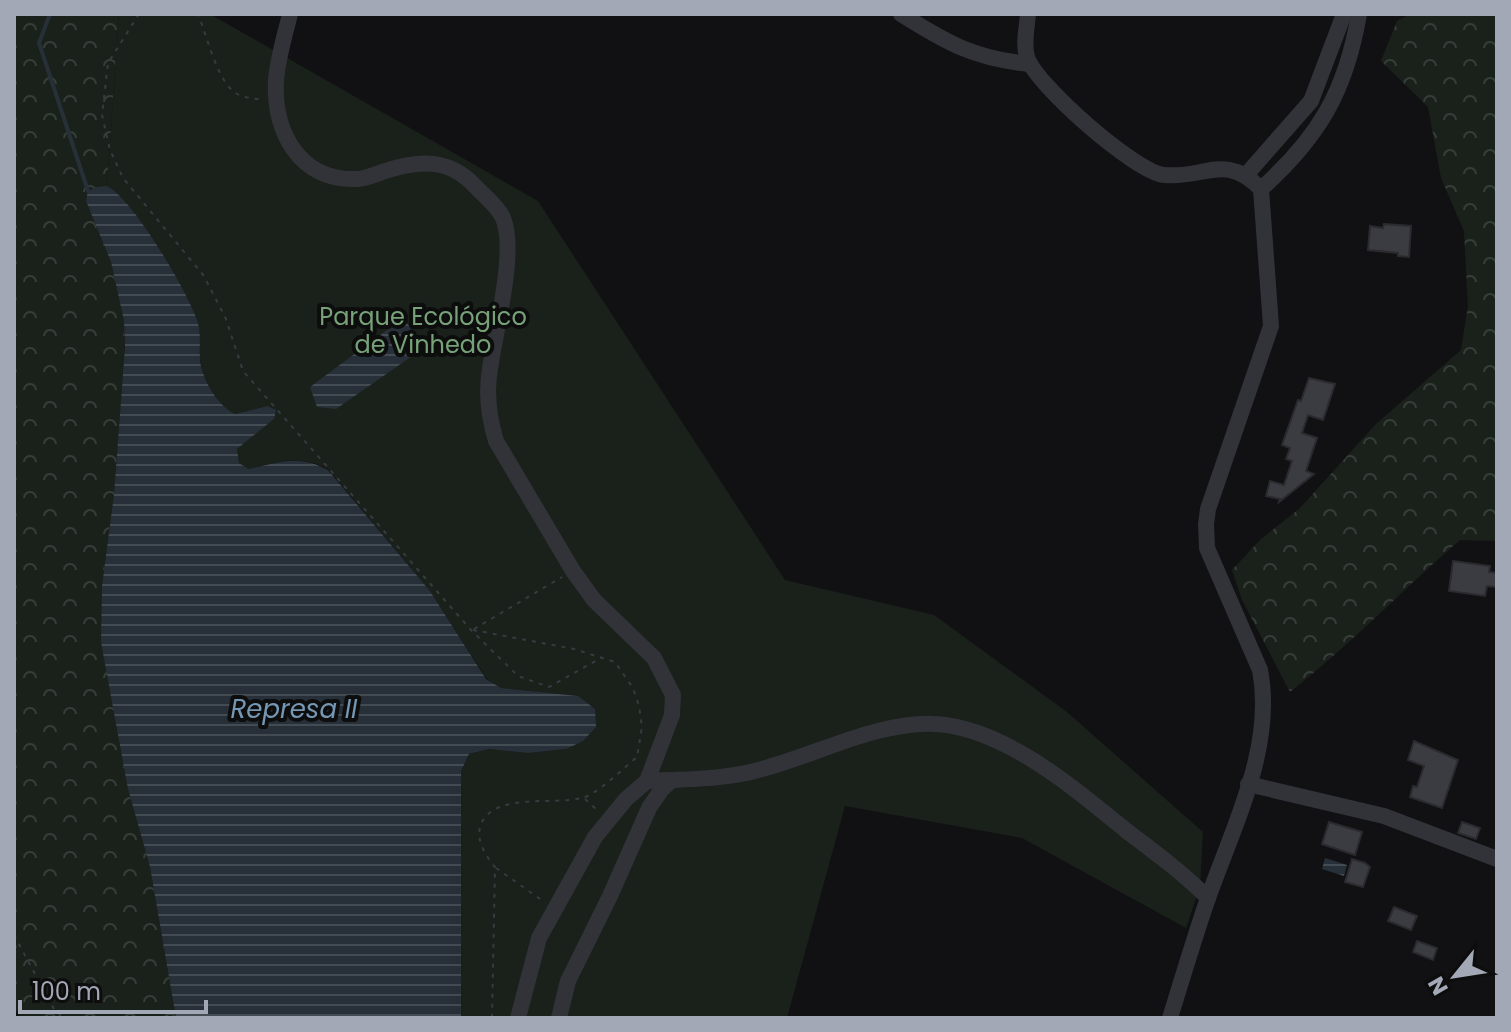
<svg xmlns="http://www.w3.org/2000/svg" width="1511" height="1032" viewBox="0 0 1511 1032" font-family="Poppins,sans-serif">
<defs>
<pattern id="forest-crowns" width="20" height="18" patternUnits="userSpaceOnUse" patternTransform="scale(2)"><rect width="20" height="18" fill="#19211a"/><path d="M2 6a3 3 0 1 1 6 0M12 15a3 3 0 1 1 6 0" fill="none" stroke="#373e39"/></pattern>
<pattern id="water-rules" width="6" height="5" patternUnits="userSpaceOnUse" patternTransform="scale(2)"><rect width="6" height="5" fill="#273038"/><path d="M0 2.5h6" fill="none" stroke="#434b53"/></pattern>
</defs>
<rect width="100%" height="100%" fill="#111113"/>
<g fill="url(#forest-crowns)">
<path d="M14,14H119L107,186L86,201L111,262L124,321L125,358L114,494L102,586L128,789L150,867L176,1018H21L14,1007Z"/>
<path d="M1410,14H1497V541L1460,540C1402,590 1350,645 1290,692L1242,600L1232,570L1260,540L1300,508L1376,424L1461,350L1468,306L1464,231L1441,178L1428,107L1381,61L1397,21Z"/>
</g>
<path fill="#19211a" d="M119,14H210L538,201L785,580L934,615L1067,712L1203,832L1200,886L1186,928L1022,838L845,806L787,1018H461V771L469,754L489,749L528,753L566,749L578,696L500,688L486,678L430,591L328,469C299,454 279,462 249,469L239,463L237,449L274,419L267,406L235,414C218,405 206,385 201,365C198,352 202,337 198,323C190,295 132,197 107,186Z"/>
<g fill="url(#water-rules)">
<path d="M107,186C132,197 190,295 198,323C202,337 198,352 201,366C206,385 218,405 235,414L267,406L276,410L274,419L237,449L239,463L249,469C280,462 299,454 328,470L430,591L486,679L501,688L578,696L595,709L596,727L583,741L566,749L528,753L489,749L469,754L461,771V1018H176L150,867L128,789L101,642L102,586L114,494L125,348L124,321L111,262L86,201L88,191L97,187Z"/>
<path d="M403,318L425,347L336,409L317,407L310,387Z"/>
<path d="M1325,858L1347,865L1344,876L1322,869Z"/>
</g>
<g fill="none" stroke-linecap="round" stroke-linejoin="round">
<path stroke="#273038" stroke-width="4" d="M50,14L39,43L88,191"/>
</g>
<g fill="#3b3c41" stroke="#2b2b2f" stroke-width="2">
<path d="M1384,224L1411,226L1409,257L1398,256V253L1368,250L1370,226L1383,228Z"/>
<path d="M1309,378L1335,384L1323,420L1308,415L1302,433L1317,438L1306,471L1314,474L1279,502L1280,499L1266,496L1270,481L1284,485L1292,461L1286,459L1290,448L1282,445L1298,400L1301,401Z"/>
<path d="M1453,561L1490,566L1489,572L1497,573V587L1487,586L1485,596L1449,591Z"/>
<path d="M1414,741L1458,760L1442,808L1410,797L1413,786L1417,787L1424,766L1408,760Z"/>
<path d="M1329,822L1362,832L1355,855L1322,844Z"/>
<path d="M1462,822L1480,828L1476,839L1458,833Z"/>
<path d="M1352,859L1365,863L1370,867L1363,887L1345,882Z"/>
<path d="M1394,907L1417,916L1411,930L1388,921Z"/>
<path d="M1417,941L1437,948L1433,960L1413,952Z"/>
</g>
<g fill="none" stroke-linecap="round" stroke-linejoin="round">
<g stroke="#383a40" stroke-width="2" stroke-dasharray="4 6" stroke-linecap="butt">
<path d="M139,14L108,63L102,115L110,150L123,178L204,276L226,319L243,371L471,630L518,676L549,687L599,659"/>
<path d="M196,14L199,16C206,35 218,80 233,91C241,98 252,98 263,100"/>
<path d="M474,629L562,577"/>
<path d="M473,630L574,649L615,662L633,688L639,706L642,727L637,757C624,768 596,795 582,798C553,805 497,793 482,822C474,838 485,855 495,867L492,1018"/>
<path d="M585,799L598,811"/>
<path d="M496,868L543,901"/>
<path d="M14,935L55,1011L64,1018"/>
</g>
<g stroke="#323339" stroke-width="16">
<path d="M290,14C285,35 278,57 276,80C273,131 299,181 356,179C366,179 376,174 385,171C419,160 449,158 475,186C484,196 497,205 503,218C517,251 495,332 490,369C486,392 489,418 496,441L573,571L594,600L654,658L673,695L672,715L647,781L626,799L595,837L539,938L518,1018"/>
<path d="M901,14C947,43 975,59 1030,64"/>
<path d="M1028,14C1027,27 1023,44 1027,57C1035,84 1135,172 1164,175C1205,179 1225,152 1261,189"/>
<path d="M1246,175L1311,101L1344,14"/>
<path d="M1261,189C1319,137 1346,91 1359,14"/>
<path d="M647,781C686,779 725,780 762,769C815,755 866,727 921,724C995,719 1074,788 1128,832C1156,853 1184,874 1208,898"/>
<path d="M1248,784L1384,816L1497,859"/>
<path d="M559,1018L568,981L610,896L649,808L662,789L672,780"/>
<path d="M1170,1018C1182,979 1194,939 1207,901C1232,829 1275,748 1260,670L1207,548L1206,524L1208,509L1271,326L1261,189"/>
</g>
</g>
<g text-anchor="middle" stroke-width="8" stroke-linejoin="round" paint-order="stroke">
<g font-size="24" fill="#77a279" stroke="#0d0d0e">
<text x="423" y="325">Parque Ecológico<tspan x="423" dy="28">de Vinhedo</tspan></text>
</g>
<g font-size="26" font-style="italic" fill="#7597b3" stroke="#0d0d0e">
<text x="294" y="718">Represa II</text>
</g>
</g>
<rect width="1511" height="1032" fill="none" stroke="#a2a8b5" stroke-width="32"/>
<g transform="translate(1455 976) rotate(240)" stroke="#0d0d0e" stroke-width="6" paint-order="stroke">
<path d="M0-6L14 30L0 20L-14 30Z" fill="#a2a8b5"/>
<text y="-12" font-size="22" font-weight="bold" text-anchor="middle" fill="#a2a8b5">N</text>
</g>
<path d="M20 1000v12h186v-12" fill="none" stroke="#a2a8b5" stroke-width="4"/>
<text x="32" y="1000" font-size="24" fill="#a2a8b5" stroke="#0d0d0e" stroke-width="6" paint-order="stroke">100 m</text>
</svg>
